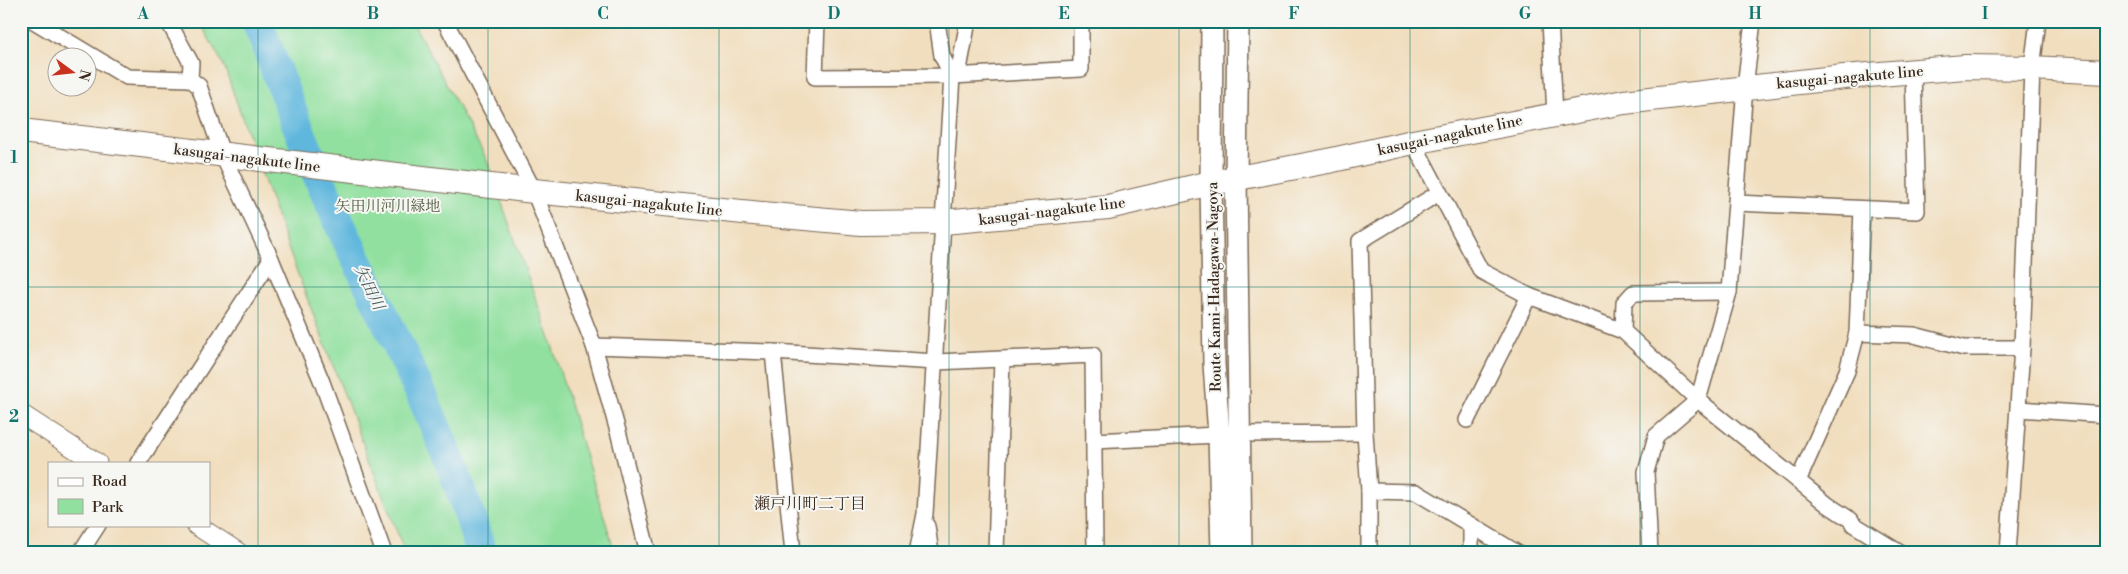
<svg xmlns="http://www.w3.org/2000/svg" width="2128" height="574" viewBox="0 0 2128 574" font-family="'Libre Bodoni','Noto Serif JP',serif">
<rect width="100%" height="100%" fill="#f6f6f2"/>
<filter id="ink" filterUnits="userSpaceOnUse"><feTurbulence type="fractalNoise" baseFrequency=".02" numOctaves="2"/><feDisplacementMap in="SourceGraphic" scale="10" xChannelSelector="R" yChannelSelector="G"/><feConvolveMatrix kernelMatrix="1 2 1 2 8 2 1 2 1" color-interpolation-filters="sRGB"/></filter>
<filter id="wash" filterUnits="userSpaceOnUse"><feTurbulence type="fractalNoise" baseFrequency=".0096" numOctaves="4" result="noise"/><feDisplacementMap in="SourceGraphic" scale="20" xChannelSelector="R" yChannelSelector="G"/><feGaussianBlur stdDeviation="1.12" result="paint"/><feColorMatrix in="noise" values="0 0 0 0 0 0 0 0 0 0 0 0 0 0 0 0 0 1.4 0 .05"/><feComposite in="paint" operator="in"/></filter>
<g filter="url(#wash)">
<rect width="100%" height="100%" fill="#f1debe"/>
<path fill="#91e09f" stroke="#66855e" d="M199,21H412L486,158L552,345L615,553H405L289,251L224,66Z"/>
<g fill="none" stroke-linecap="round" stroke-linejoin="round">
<path stroke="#61b7de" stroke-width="31" d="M257,21C284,91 310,161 342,229C392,335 449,439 481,553"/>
</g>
</g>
<g filter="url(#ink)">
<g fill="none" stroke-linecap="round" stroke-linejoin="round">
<g stroke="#7b6956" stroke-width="18">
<g id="minor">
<path d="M34,21L127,77L190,79"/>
<path d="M168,21L191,63L190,79L199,86L223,156L271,259L322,382L384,553"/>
<path d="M445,21L534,191L594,346L619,435L648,553"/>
<path d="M817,21L815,77L952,76L1081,69V21"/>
<path d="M1550,21L1555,114"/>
<path d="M952,76L960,64L968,21"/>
<path d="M1413,142L1481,271L1529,296L1623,331L1698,400L1828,505L1851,520L1853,524L1900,553"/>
<path d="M1736,203L1917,211L1913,71"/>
<path d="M1623,331L1624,303L1633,293L1729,292"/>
<path d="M1857,333L1914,335L1964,348H2022"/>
<path d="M594,346L773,352L936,362L1093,355L1095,553"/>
<path d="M773,352L793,553"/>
<path d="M2019,409L2107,415"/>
<path d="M1467,420L1529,296"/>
<path d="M1094,441L1238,434L1365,433"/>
<path d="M138,463L271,259"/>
<path d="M1798,481L1847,371L1857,333L1862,209"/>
<path d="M1369,491L1416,492L1517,553"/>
<path d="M1471,525V553"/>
<path d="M927,526L931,553"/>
<path d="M80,553L98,525"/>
<path d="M917,553L925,514L952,76L942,56L937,21"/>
<path d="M996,553L1002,359"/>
<path d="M1369,553V491L1365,433L1360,241L1439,193"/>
<path d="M1650,553L1646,472L1656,436L1698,400L1729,292L1745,87L1753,21"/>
<path d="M2008,553L2022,348L2032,68L2038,21"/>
</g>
</g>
<g stroke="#7b6956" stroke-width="21">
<g id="tertiary">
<path d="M21,414L97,463"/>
<path d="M196,525L239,553"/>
</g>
</g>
<g stroke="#7b6956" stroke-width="24">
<g id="secondary">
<path d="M1212,21L1211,183L1214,364L1219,435L1222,553"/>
<path d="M1238,21L1236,179L1241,553"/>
</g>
</g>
<g stroke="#7b6956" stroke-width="26">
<path id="primary" d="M21,131L534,191L783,216L861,223L943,222L1108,207L1211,183L1328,161L1413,142L1624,102L1844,77L1965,67L2032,68L2107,72"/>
</g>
<use href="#minor" stroke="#fff" stroke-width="15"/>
<use href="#tertiary" stroke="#fff" stroke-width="19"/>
<use href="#secondary" stroke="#fff" stroke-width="21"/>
<use href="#primary" stroke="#fff" stroke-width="24"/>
</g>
</g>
<path fill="none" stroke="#0f766e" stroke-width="1" stroke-opacity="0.55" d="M258,21V553M488,21V553M719,21V553M949,21V553M1179,21V553M1410,21V553M1640,21V553M1870,21V553M21,287H2107"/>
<g text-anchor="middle" stroke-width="4" stroke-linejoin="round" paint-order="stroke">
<g font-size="15" fill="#3b2a1e" stroke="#f6f6f2">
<text transform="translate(1850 77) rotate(-5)" y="5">kasugai-nagakute line</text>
<text transform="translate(1450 135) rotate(-12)" y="5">kasugai-nagakute line</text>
<text transform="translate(247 158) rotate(7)" y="5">kasugai-nagakute line</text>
<text transform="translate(649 203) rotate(6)" y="5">kasugai-nagakute line</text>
<text transform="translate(1052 211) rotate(-7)" y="5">kasugai-nagakute line</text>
<text transform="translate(1214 287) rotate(-91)" y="5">Route Kami-Hadagawa-Nagoya</text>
</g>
<g font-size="15" fill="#50583e" stroke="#f6f6f2">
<text x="388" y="211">矢田川河川緑地</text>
</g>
<g font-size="16" font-style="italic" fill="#485b61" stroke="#f6f6f2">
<text transform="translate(370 287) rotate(64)" y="6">矢田川</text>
</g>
<g font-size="16" fill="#3b2a1e" stroke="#f6f6f2">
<text x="810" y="509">瀬戸川町二丁目</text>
</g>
</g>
<rect width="2128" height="574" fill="none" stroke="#f6f6f2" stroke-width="55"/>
<rect x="48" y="462" width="162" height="65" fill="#f6f6f2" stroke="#aba49d"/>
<rect x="58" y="478" width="25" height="8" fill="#ffffff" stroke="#aba49d"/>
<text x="92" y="486" font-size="15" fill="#3b2a1e">Road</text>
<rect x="58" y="499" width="25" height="15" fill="#91e09f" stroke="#aba49d"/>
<text x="92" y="512" font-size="15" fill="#3b2a1e">Park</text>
<g transform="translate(72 72) rotate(105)"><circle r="24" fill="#f6f6f2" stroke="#aba49d"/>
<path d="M0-4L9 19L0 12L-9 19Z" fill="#c8321e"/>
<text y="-8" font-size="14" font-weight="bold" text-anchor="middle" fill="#3b2a1e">N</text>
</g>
<rect x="28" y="28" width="2072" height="518" fill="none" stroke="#0f766e" stroke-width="2"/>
<g font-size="16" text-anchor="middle" font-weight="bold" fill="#0f766e">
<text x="143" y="19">A</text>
<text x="373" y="19">B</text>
<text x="603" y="19">C</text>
<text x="834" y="19">D</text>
<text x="1064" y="19">E</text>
<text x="1294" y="19">F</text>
<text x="1525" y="19">G</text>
<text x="1755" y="19">H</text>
<text x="1985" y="19">I</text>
<text x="14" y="163">1</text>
<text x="14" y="422">2</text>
</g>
</svg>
